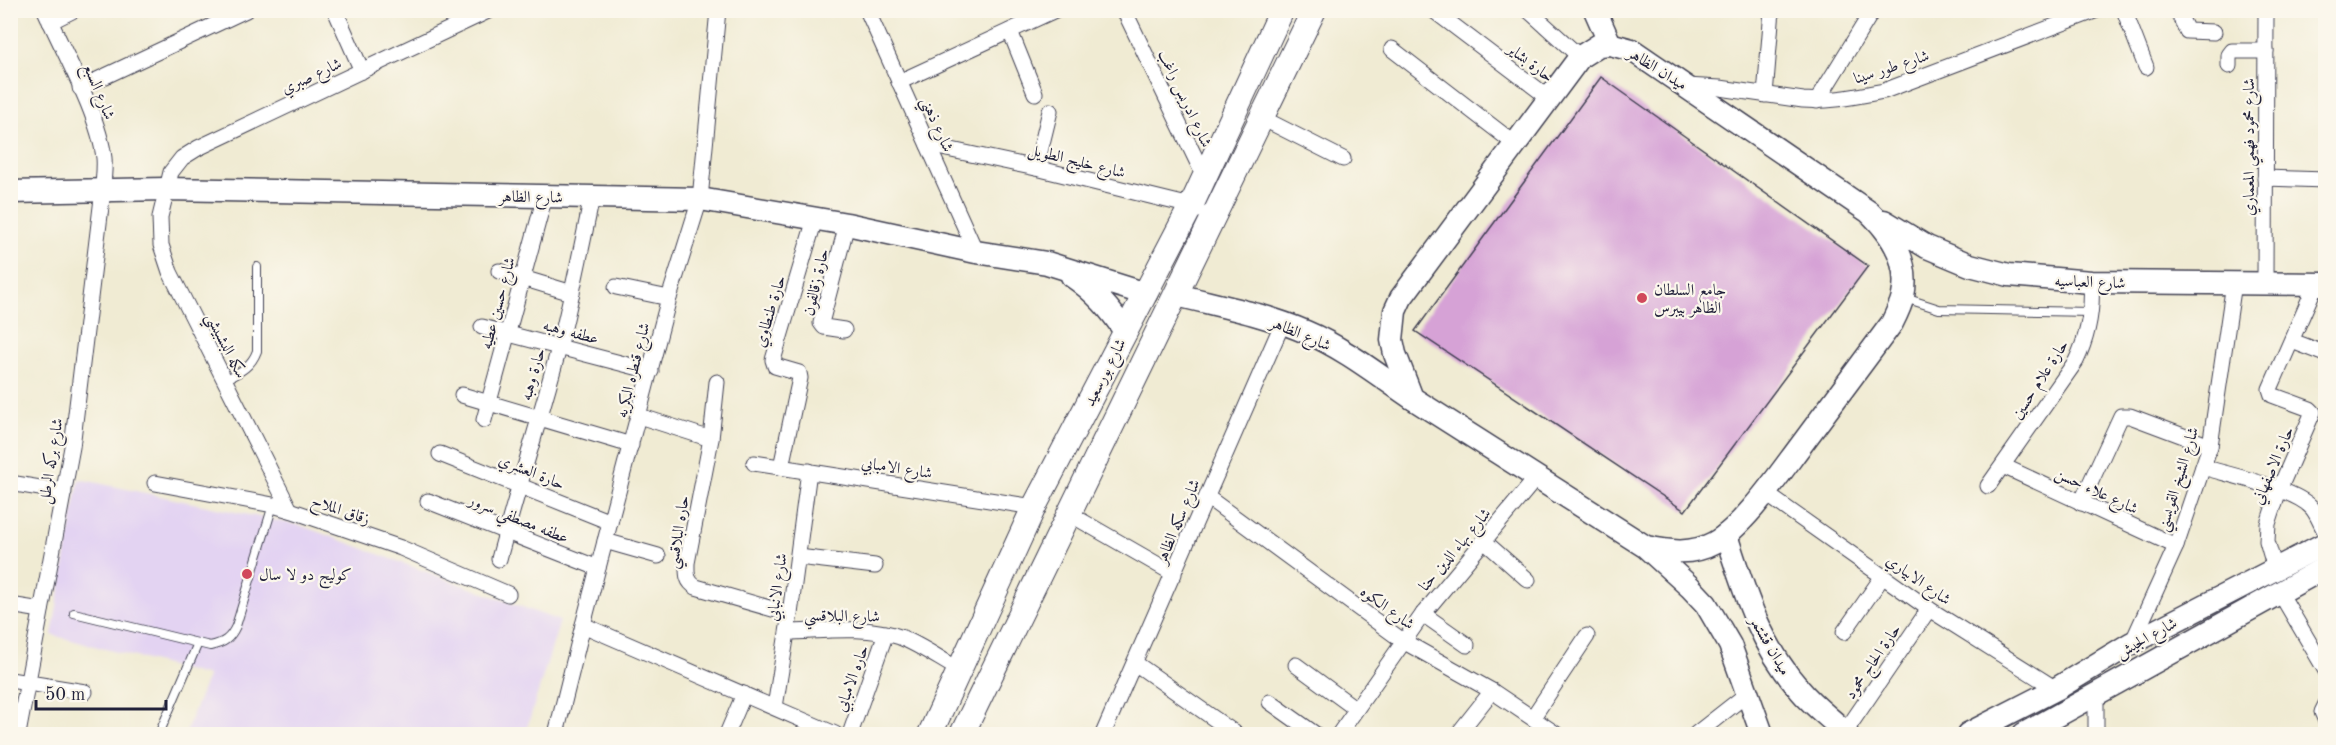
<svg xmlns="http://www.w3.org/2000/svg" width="2336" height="745" viewBox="0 0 2336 745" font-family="'Old Standard TT',Amiri,serif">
<rect width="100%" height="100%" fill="#fbf7ec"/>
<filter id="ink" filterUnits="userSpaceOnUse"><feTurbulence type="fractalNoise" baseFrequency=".0167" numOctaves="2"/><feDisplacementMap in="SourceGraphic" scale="12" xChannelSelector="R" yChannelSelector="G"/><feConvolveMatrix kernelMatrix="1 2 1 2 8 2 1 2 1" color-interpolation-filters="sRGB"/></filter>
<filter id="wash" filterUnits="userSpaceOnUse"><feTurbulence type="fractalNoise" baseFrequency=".008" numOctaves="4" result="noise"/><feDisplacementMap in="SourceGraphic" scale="24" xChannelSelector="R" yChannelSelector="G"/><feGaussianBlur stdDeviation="1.35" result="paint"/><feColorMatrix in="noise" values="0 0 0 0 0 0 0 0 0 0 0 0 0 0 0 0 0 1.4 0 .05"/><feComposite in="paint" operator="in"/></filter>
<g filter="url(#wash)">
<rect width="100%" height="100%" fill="#f0ebd3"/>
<path fill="#e3d3f2" d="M79,479L302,526L560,621L525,734H185L208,676L52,635Z"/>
<g id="blocks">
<path fill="#d6a2d6" d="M1601,77L1868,266L1685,511L1415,331Z"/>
</g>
</g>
<g filter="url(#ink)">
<use href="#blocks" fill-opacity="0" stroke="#414052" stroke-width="1.5"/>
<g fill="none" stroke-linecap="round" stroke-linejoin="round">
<g stroke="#414052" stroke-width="10">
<g id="lane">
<path d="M1905,298L1939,309L2091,312"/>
<path d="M225,380C240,372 251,367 257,351V267"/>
<path d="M74,613L210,646C224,643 230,639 236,626L273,505"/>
<path d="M159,734L198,643"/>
</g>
</g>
<g stroke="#414052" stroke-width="17">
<g id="street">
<path d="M335,10L362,71"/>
<path d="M867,10L976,252"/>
<path d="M1124,10L1206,180"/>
<path d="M1433,10L1549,98"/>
<path d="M1528,10L1580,57"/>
<path d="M2124,10L2146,67"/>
<path d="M2177,10L2187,31L2214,32"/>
<path d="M50,22L74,10"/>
<path d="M1010,31L1035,93"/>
<path d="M1392,49L1515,144"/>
<path d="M2229,66V55L2232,51H2266"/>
<path d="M899,82L1055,10"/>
<path d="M1687,86L1720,88L1803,100C1831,102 1857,96 1884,91L2097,10"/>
<path d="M80,88L246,10"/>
<path d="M1765,95L1772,10"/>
<path d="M1817,101L1873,10"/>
<path d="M1262,118L1343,159"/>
<path d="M928,145L1036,168L1191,206L1198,210"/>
<path d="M1036,168L1050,111"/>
<path d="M2265,178L2326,180"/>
<path d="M499,271L572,293"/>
<path d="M2265,283L2266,10"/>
<path d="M616,287L669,298"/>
<path d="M482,327L651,371"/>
<path d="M844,330L824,327L821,323L847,224"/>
<path d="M2292,341L2326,354"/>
<path d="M717,382L711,439L687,563C687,574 686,581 696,587L790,614"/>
<path d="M462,395L631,445"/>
<path d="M639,416L711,439"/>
<path d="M484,420L545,196"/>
<path d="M440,454L610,522"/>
<path d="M754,463L1034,507"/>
<path d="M2003,466L2176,546"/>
<path d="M781,467L800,378L799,373L775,366L773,360L815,219"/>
<path d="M2203,467C2228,475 2296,489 2312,508C2318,515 2321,525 2326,533"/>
<path d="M10,483L64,492"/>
<path d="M155,483L273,505L290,510L401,548L508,594"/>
<path d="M1988,486L2076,361C2088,336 2093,310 2091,282"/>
<path d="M1765,493L1929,609L2056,689"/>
<path d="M1207,497L1403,641L1492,691L1556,734"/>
<path d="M428,501L598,568"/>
<path d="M2081,503L2121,416H2130L2210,446"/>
<path d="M290,510L170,272L161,245L160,217L171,172L182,158L198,148L490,10"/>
<path d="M1068,513L1174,574"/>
<path d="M605,541L658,556"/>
<path d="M1484,541L1528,580"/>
<path d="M798,557L875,566"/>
<path d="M499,559C518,487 541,416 560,344C572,295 582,246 592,197"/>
<path d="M2275,569L2267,541L2268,524L2279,490L2313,412L2310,409L2272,395L2270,389L2316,284"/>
<path d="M2279,591L2326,671"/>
<path d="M10,605L41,610"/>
<path d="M1423,614L1467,645"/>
<path d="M583,625L835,734"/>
<path d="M788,632C824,631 865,625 900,637C920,645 940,659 958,669"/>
<path d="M1844,632L1883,576"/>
<path d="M2132,643L2176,546L2210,446L2234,283"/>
<path d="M1135,663L1236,734"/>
<path d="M1296,665L1356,709"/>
<path d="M10,680L85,692"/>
<path d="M1270,702L1315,734"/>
<path d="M2326,704L2322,712L2326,721"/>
<path d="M775,707L790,614L809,471"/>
<path d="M1533,717L1587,636"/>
<path d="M1845,732L1929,609"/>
<path d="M18,734L72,447L103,190C103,180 105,168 104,158C99,115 63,51 45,10"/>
<path d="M556,734L583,625L669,298L700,199L718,10"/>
<path d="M727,734L744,694"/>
<path d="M850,734L886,633"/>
<path d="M1103,734L1283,322"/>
<path d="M1339,734L1423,614L1537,477"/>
<path d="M1458,734L1492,691"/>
<path d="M1696,734L1747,694"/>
<path d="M2096,734V695"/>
</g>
</g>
<g stroke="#414052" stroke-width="25">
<g id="secondary">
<path d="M1595,10L1610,44"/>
<path d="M10,192L166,189L700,199L847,224L976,252L1047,263L1146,294"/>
<path d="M1884,221L1927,247L1970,265L2009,275L2091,282L2326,284"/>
<path d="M1072,276C1094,291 1111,309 1125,332"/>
<path d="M1177,295C1220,306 1265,314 1306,332C1344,348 1378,375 1412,398"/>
<path d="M1726,535C1744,591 1760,645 1800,690C1814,707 1832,719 1847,734"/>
<path d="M1646,547C1669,552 1692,555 1714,543C1743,527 1778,476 1799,448C1830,406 1861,365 1892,323C1896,315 1901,305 1903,296C1910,263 1892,234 1869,212L1632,50L1610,44L1599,45L1580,57L1401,298L1395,311L1392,340L1395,354L1412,398L1646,547L1690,587L1706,604L1730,645L1762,734"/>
<path d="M1968,734L2056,689L2132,643L2326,543"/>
<path d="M2024,734L2326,567"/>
</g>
</g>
<g stroke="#414052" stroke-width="26">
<g id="primary">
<path d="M930,734L1034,507L1191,206L1282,10"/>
<path d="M962,734L1314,10"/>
</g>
</g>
<use href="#lane" stroke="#fff" stroke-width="8"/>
<use href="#street" stroke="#fff" stroke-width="15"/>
<use href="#secondary" stroke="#fff" stroke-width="22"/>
<use href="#primary" stroke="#fff" stroke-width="24"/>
</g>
</g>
<g fill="#d1495b" stroke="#fbf7ec" stroke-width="2">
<circle cx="1642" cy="298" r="6"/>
<circle cx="247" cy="574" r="6"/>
</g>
<g text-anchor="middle" stroke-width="4.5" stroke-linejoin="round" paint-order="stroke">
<g font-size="16" fill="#22223b" stroke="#fbf7ec">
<text transform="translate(1531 62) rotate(37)" y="6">حارة بشاير</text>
<text transform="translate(1891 66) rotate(-18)" y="6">شارع طور سينا</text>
<text transform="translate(1658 68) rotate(32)" y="6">ميدان الظاهر</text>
<text transform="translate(311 75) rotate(-25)" y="6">شارع صبري</text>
<text transform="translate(100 91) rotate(68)" y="6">شارع السبع</text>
<text transform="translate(1186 98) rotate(65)" y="6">شارع ادريس راغب</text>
<text transform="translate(938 124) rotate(66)" y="6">شارع ذهني</text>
<text transform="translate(2248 147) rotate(-90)" y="6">شارع محمود فهمي المعماري</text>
<text transform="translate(1077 160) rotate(14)" y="6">شارع خليج الطويل</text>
<text transform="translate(531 196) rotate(1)" y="6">شارع الظاهر</text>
<text transform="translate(2090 281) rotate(2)" y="6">شارع العباسيه</text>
<text transform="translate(815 282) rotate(-77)" y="6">حارة زقالفون</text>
<text transform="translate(497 303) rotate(-75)" y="6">شارع حسين عطيه</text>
<text transform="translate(769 311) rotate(-73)" y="6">حارة طنطاوي</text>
<text transform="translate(571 331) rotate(15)" y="6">عطفه وهبه</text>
<text transform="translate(1301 333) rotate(23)" y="6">شارع الظاهر</text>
<text transform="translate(227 345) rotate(63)" y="6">سكه البشبيشي</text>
<text transform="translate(632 370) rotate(-76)" y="6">شارع قنطره البكريه</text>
<text transform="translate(1104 372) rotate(-63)" y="6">شارع بورسعيد</text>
<text transform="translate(532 374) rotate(-74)" y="6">حارة وهبه</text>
<text transform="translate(2039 379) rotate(-57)" y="6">حارة علام حسين</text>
<text transform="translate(50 461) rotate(-81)" y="6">شارع بركه الرطل</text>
<text transform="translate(2272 465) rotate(-67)" y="6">حارة الاصفهاني</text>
<text transform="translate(897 467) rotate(9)" y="6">شارع الامبابي</text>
<text transform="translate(532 471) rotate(22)" y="6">حارة العشري</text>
<text transform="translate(2177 479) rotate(-73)" y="6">شارع الشيخ القويسني</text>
<text transform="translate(2097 490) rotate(25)" y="6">شارع علاء حسن</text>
<text transform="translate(341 509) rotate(19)" y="6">زقاق الملاح</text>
<text transform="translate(519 518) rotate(22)" y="6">عطفه مصطفي سرور</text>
<text transform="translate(1177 521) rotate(-67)" y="6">شارع سكه الظاهر</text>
<text transform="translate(677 532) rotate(-81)" y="6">حاره البلاقسي</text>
<text transform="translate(1454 549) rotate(-50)" y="6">شارع بهاء الدين حنا</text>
<text transform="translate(1919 579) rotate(35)" y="6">شارع الابياري</text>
<text transform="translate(776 587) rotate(-82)" y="6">شارع الانبابي</text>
<text transform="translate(1388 607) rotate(36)" y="6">شارع الكوه</text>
<text transform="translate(842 615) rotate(1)" y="6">شارع البلاقسي</text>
<text transform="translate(2146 637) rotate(-29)" y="6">شارع الجيش</text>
<text transform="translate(1771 645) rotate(60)" y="6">ميدان قشتمر</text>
<text transform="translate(1872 661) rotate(-56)" y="6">حارة الحاج محمود</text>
<text transform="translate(851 678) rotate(-70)" y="6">حاره الامبابي</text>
</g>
<g font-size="16" fill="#22223b" stroke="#fbf7ec" text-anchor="start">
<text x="1654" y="295">جامع السلطان<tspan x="1654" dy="18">الظاهر بيبرس</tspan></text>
<text x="259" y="580">كوليج دو لا سال</text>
</g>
</g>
<rect width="2336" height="745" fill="none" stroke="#fbf7ec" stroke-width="36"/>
<path d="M36 700v9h130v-9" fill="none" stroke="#22223b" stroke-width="3"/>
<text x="45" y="700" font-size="18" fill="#22223b" stroke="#fbf7ec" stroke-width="4.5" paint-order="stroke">50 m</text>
</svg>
